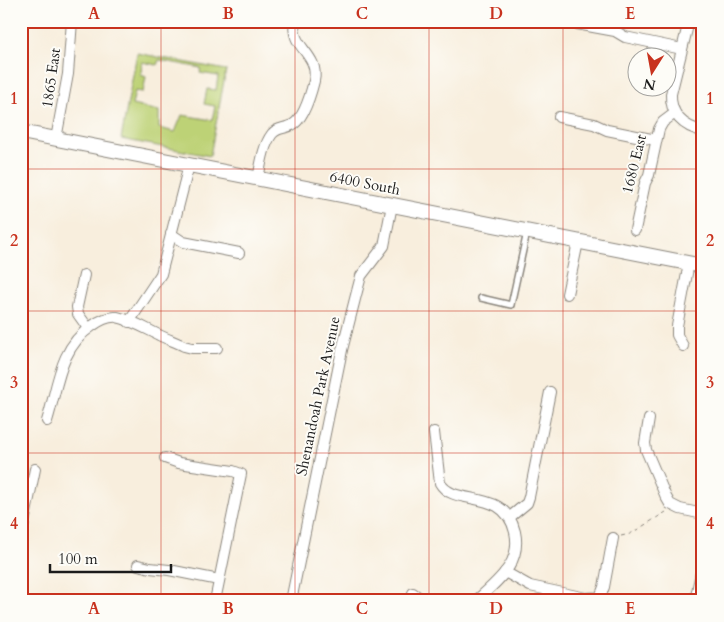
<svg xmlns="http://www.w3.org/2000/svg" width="724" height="622" viewBox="0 0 724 622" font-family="Cardo,serif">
<rect width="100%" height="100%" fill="#fdfcf7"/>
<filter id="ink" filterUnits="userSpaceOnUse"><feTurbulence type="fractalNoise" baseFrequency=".02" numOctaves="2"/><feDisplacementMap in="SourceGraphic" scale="10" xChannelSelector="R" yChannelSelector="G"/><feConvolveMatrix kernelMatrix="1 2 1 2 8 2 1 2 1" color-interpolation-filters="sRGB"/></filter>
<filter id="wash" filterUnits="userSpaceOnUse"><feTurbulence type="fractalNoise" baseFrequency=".0096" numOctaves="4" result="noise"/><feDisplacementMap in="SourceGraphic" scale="20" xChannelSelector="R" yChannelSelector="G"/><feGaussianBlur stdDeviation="1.12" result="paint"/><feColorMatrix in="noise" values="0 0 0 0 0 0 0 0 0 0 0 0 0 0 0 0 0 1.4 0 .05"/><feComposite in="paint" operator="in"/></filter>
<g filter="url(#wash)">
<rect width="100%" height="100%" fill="#f8eedd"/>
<path fill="#bdd276" stroke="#6c7749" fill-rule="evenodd" d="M137,53L226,70L210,156L121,139ZM159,60L201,68L200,73L218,76L216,90L207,89L204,104L215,106L212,120L182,115L175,132L159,128V111L132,105L135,91L143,92L146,77L141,75L142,62L157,65Z"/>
</g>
<g filter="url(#ink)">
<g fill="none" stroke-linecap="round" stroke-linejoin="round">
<g stroke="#8a857c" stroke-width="8">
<path id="lane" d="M481,298L511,305L527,232"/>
</g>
<g stroke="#8a857c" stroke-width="12">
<g id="street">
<path d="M689,21L671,94C670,114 683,127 703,131"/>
<path d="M577,24L615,31L625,37L682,49"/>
<path d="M559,117L594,124L607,130L656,140"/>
<path d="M56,139L68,74L72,21"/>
<path d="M258,179C261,164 263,146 272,134C277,127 285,129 292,125C304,119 311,93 314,81C320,53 289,48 295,21"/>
<path d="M635,230L645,183L649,175L659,129L663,122L675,113"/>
<path d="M171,234L183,242L239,253"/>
<path d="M84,275L77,307L78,314L88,328"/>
<path d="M567,294L578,242"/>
<path d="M129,322L161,274L189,165"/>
<path d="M683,346L677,335V326L689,263"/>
<path d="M649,419L645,443L646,450L666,497L670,504L680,509L703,514"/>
<path d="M47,421C58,386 59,348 92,326C99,321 108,316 117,317C132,320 146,329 159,335C167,339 176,342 184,346L192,348H217"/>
<path d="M434,432L440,483C454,508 504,486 515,532C522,564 497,581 476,601"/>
<path d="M165,458L179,463L233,471L241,474L215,601"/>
<path d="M510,517L527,503L529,497L550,392"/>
<path d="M21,537L35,469"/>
<path d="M138,565L150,568L169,570L219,580"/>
<path d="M505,572L530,586L586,598L600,597L604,587L613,538"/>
<path d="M413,593L424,601"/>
<path d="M291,601L342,350L355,299L361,276L384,246L392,205"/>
<path d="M695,601L703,563"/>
</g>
</g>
<g stroke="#8a857c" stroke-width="16">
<path id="secondary" d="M21,132L703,266"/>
</g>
<path stroke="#8a857c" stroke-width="1" stroke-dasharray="4 4" stroke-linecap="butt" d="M621,536L630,534L666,512"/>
<use href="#lane" stroke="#fff" stroke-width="5"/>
<use href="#street" stroke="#fff" stroke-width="10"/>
<use href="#secondary" stroke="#fff" stroke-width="14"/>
</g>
</g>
<path fill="none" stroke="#c8321e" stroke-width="1" stroke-opacity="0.55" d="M161,21V601M295,21V601M429,21V601M563,21V601M21,169H703M21,311H703M21,453H703"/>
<g text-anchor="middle" stroke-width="4" stroke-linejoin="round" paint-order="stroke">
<g font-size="15" fill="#1c1c1c" stroke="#fdfcf7">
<text transform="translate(51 78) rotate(-82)" y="5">1865 East</text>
<text transform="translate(634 164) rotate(-76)" y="5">1680 East</text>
<text transform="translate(365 183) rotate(11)" y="5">6400 South</text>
<text transform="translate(318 396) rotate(-78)" y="5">Shenandoah Park Avenue</text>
</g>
</g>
<rect width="724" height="622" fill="none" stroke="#fdfcf7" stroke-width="55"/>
<g transform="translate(652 72) rotate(191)"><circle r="24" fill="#fdfcf7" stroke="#a3a29f"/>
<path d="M0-4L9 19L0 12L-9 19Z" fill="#c8321e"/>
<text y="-8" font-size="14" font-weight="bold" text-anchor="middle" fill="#1c1c1c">N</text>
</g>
<path d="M50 564v8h121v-8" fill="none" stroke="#1c1c1c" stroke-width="2.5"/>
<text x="58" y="564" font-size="15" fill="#1c1c1c" stroke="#fdfcf7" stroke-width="4" paint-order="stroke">100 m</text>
<rect x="28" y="28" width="668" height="566" fill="none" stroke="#c8321e" stroke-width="2"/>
<g font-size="16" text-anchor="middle" font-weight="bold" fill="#c8321e">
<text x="94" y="19">A</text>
<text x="228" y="19">B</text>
<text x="362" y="19">C</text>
<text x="496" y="19">D</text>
<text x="630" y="19">E</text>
<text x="14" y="104">1</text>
<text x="710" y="104">1</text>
<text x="14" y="246">2</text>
<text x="710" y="246">2</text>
<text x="14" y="388">3</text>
<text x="710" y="388">3</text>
<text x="14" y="529">4</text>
<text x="710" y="529">4</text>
<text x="94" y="614">A</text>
<text x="228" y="614">B</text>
<text x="362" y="614">C</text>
<text x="496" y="614">D</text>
<text x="630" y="614">E</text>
</g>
</svg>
